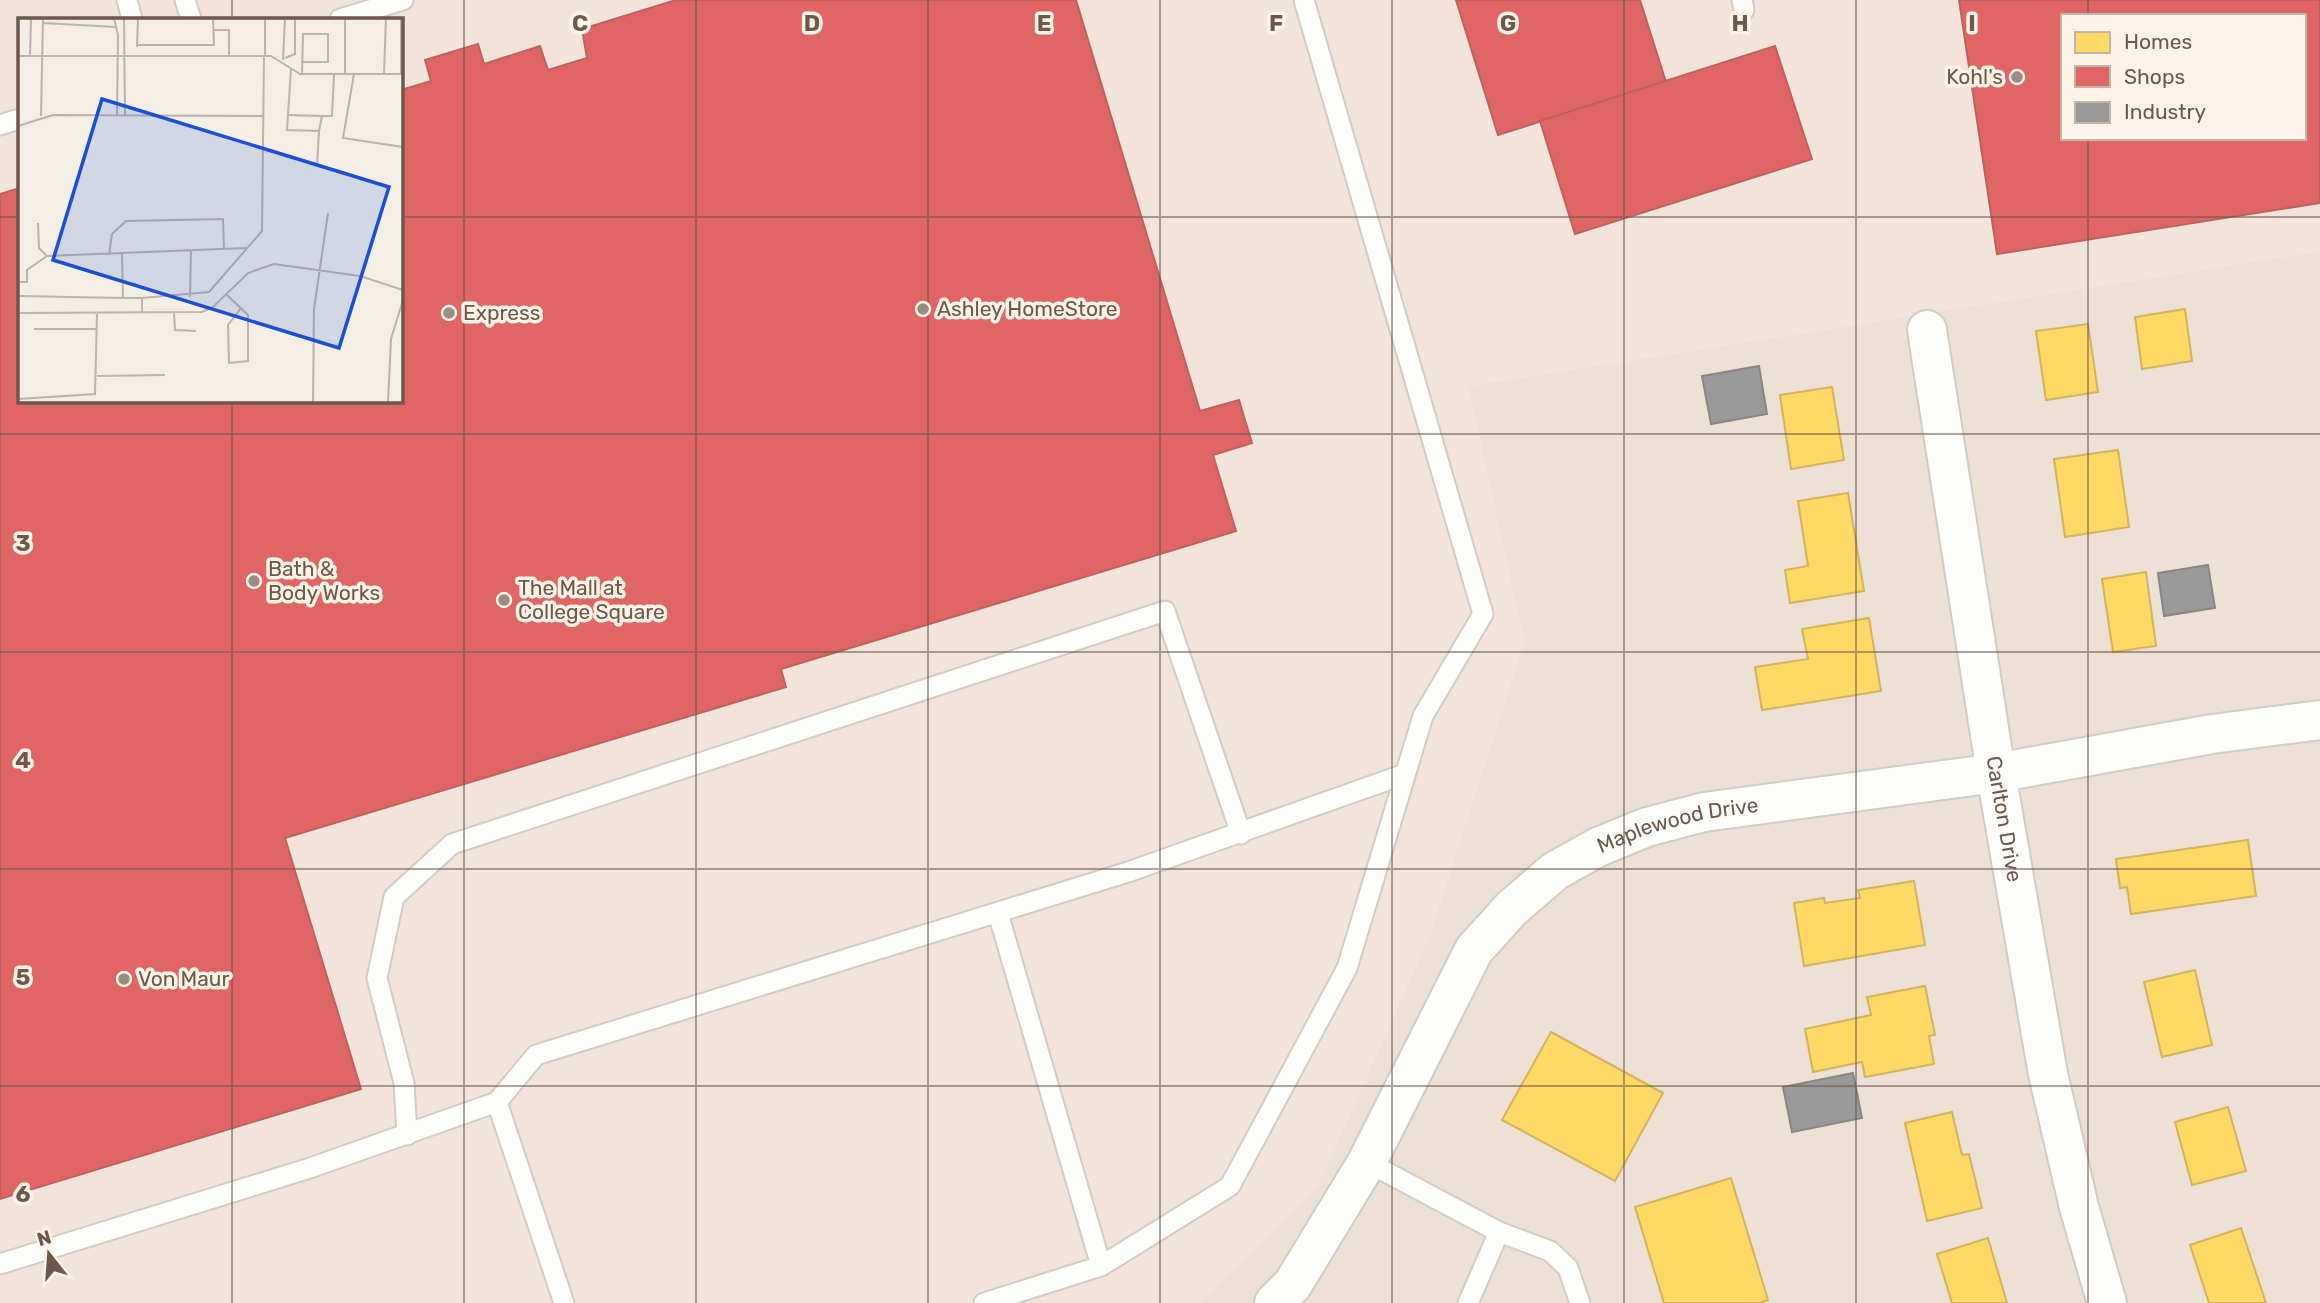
<svg xmlns="http://www.w3.org/2000/svg" width="2320" height="1303" viewBox="0 0 2320 1303" font-family="Rubik,sans-serif">
<rect width="100%" height="100%" fill="#f3efe7"/>
<path fill="#ece1d4" d="M2320,251V1303H1199L1318,1185L1429,937L1524,642L1468,386Z"/>
<path fill="#f3e4db" fill-rule="evenodd" d="M0,0H2320V251L1468,386L1524,642L1429,937L1318,1185L1199,1303H0ZM2063,16H2304V138H2063ZM19,19H401V401H19Z"/>
<g fill="#ffd966" stroke="#d4b25e" stroke-width="2">
<path d="M2185,309L2192,361L2142,369L2135,317Z"/>
<path d="M2088,324L2098,392L2046,400L2036,331Z"/>
<path d="M1832,387L1844,460L1791,469L1780,395Z"/>
<path d="M2118,450L2129,527L2065,537L2054,459Z"/>
<path d="M1848,493L1864,591L1790,603L1785,570L1808,566L1798,501Z"/>
<path d="M2146,572L2156,646L2113,652L2102,579Z"/>
<path d="M1869,618L1881,691L1762,710L1755,667L1808,659L1802,629Z"/>
<path d="M2248,840L2256,896L2131,914L2127,887L2120,888L2116,859Z"/>
<path d="M1914,881L1925,945L1804,966L1794,903L1824,898L1825,903L1860,898L1858,890Z"/>
<path d="M2195,970L2212,1045L2162,1057L2144,982Z"/>
<path d="M1925,986L1935,1035L1929,1036L1934,1064L1865,1077L1862,1062L1813,1072L1805,1029L1871,1015L1867,997Z"/>
<path d="M1551,1032L1663,1093L1615,1181L1502,1120Z"/>
<path d="M2228,1107L2246,1171L2192,1185L2175,1122Z"/>
<path d="M1952,1112L1962,1155L1969,1154L1982,1208L1927,1221L1905,1123Z"/>
<path d="M1731,1178L1768,1300L1759,1303H1664L1635,1207Z"/>
<path d="M2241,1228L2266,1303H2209L2190,1245Z"/>
<path d="M1988,1238L2007,1303H1952L1937,1254Z"/>
</g>
<g fill="#e06666" stroke="#be625e" stroke-width="2" fill-rule="evenodd">
<path d="M676,0H1076L1200,411L1239,400L1252,443L1213,455L1236,531L781,669L786,687L285,838L361,1089L0,1199V194L19,188V401H401V90L431,81L425,60L478,44L484,64L540,46L548,70L587,58L582,29Z"/>
<path d="M1456,0H1640L1666,82L1498,135Z"/>
<path d="M1959,0H2320V203L1997,254ZM2063,16H2304V138H2063Z"/>
<path d="M1775,46L1812,159L1575,234L1540,121Z"/>
</g>
<g fill="#999" stroke="#8c8582" stroke-width="2">
<path d="M1759,366L1767,414L1711,424L1702,376Z"/>
<path d="M2208,565L2215,608L2164,616L2158,573Z"/>
<path d="M1853,1073L1862,1118L1792,1132L1783,1087Z"/>
</g>
<g fill="none" stroke-linecap="round" stroke-linejoin="round">
<g stroke="#d2ccc6" stroke-width="23">
<g id="service">
<path d="M127,0L132,19"/>
<path d="M185,0L191,19"/>
<path d="M1742,0L1744,10"/>
<path d="M340,19L403,0"/>
<path d="M0,125L19,119"/>
<path d="M998,913L1101,1266"/>
<path d="M497,1102L564,1303"/>
<path d="M407,1135L404,1083L377,978L394,897L452,844L1165,611L1241,834"/>
<path d="M1367,1162L1499,1232L1550,1251L1568,1268L1580,1303"/>
<path d="M0,1264L310,1168L497,1102L536,1055L1128,872L1405,774"/>
<path d="M984,1303L1101,1266L1230,1186L1347,968L1423,716L1483,614L1304,0"/>
<path d="M1468,1303L1499,1232"/>
</g>
</g>
<g stroke="#d2ccc6" stroke-width="42">
<g id="minor">
<path id="s1" d="M1927,330L1996,773L2048,1074L2079,1207L2107,1303"/>
<path id="s2" d="M1274,1303L1293,1284L1367,1162L1474,950L1512,908L1555,871L1598,847L1647,827L1704,812L1996,773L2212,734L2320,720"/>
</g>
</g>
<use href="#service" stroke="#fdfdfb" stroke-width="19"/>
<use href="#minor" stroke="#fdfdfb" stroke-width="38"/>
</g>
<path fill="none" stroke="#6e574b" stroke-width="2" stroke-opacity="0.55" d="M232,0V19M464,0V1303M696,0V1303M928,0V1303M1160,0V1303M1392,0V1303M1624,0V1303M1856,0V1303M2088,0V16M2088,138V1303M0,217H19M401,217H2320M232,401V1303M0,434H2320M0,652H2320M0,869H2320M0,1086H2320"/>
<g fill="#9d8c82" stroke="#fdf4e7" stroke-width="2.5">
<circle cx="2017" cy="77" r="7"/>
<circle cx="923" cy="309" r="7"/>
<circle cx="449" cy="313" r="7"/>
<circle cx="254" cy="581" r="7"/>
<circle cx="504" cy="600" r="7"/>
<circle cx="124" cy="979" r="7"/>
</g>
<g text-anchor="middle" stroke-width="7" stroke-linejoin="round" paint-order="stroke">
<g font-size="21" fill="#6e574b" stroke="#fdf4e7" text-anchor="start">
<text x="2003" y="84" text-anchor="end">Kohl's</text>
<text x="937" y="316">Ashley HomeStore</text>
<text x="463" y="320">Express</text>
<text x="268" y="576">Bath &amp;<tspan x="268" dy="24">Body Works</tspan></text>
<text x="518" y="595">The Mall at<tspan x="518" dy="24">College Square</tspan></text>
<text x="138" y="986">Von Maur</text>
</g>
<g font-size="21" fill="#6e574b" stroke="#fdf4e7">
<text dy="7" stroke="none"><textPath href="#s1" startOffset="495">Carlton Drive</textPath></text>
<text dy="7" stroke="none"><textPath href="#s2" startOffset="653">Maplewood Drive</textPath></text>
</g>
</g>
<g transform="translate(18 18)">
<rect width="385" height="385" fill="#f3efe7"/>
<path fill="none" stroke="#beb2a9" stroke-width="2" d="M96,0L100,17L99,97M106,0L107,97M247,0V38M383,0V56M25,5L98,9M196,12H211V38M119,27H196L195,0M119,29L120,0M0,38H253L282,56H385M12,39L13,0M267,40L277,36V0M265,42L267,0M273,51L269,112L301,113L304,98H314L316,56M284,56L285,16H310V44H284M327,56V0M336,56L325,120L385,129M366,56L368,0M269,97L304,98M23,98L25,0M0,108L35,97L246,98M299,148L301,113M20,205L21,230L29,238M91,237L94,216L108,203L205,201L206,231M0,264H9V252L29,238L228,230M209,277L230,297V343L211,345L210,307L223,290M0,278L105,280L104,236M172,279L173,232M105,280H124V295M124,280L191,274L244,213L246,38M0,295L184,294L195,289L230,255L256,246L342,258L385,272M156,295L157,312L178,313M16,311H79M79,358L147,357M0,381L77,376L79,295M295,385L296,291L310,195M370,385L373,321L385,282"/>
<path fill="#1d4ed8" fill-opacity="0.15" stroke="#1d4ed8" stroke-width="3.5" d="M84,81L371,169L321,330L35,242Z"/>
<rect width="385" height="385" fill="none" stroke="#6e574b" stroke-width="3.5"/>
</g>
<g font-size="23" text-anchor="middle" font-weight="bold" fill="#6e574b" stroke="#fdf4e7" stroke-width="7" stroke-linejoin="round" paint-order="stroke">
<text x="580" y="31">C</text>
<text x="812" y="31">D</text>
<text x="1044" y="31">E</text>
<text x="1276" y="31">F</text>
<text x="1508" y="31">G</text>
<text x="1740" y="31">H</text>
<text x="1972" y="31">I</text>
<text x="23" y="551">3</text>
<text x="23" y="768">4</text>
<text x="23" y="985">5</text>
<text x="23" y="1202">6</text>
</g>
<rect x="2061" y="14" width="245" height="126" fill="#fdf4e7" stroke="#c4b5a9" stroke-width="2"/>
<rect x="2075" y="32" width="35" height="21" fill="#ffd966" stroke="#c4b5a9" stroke-width="2"/>
<text x="2124" y="49" font-size="21" fill="#6e574b">Homes</text>
<rect x="2075" y="66" width="35" height="21" fill="#e06666" stroke="#c4b5a9" stroke-width="2"/>
<text x="2124" y="84" font-size="21" fill="#6e574b">Shops</text>
<rect x="2075" y="102" width="35" height="21" fill="#999999" stroke="#c4b5a9" stroke-width="2"/>
<text x="2124" y="119" font-size="21" fill="#6e574b">Industry</text>
<g transform="translate(49 1254) rotate(343)" stroke="#fdf4e7" stroke-width="5" paint-order="stroke">
<path d="M0-5L12 26L0 18L-12 26Z" fill="#6e574b"/>
<text y="-10" font-size="19" font-weight="bold" text-anchor="middle" fill="#6e574b">N</text>
</g>
</svg>
